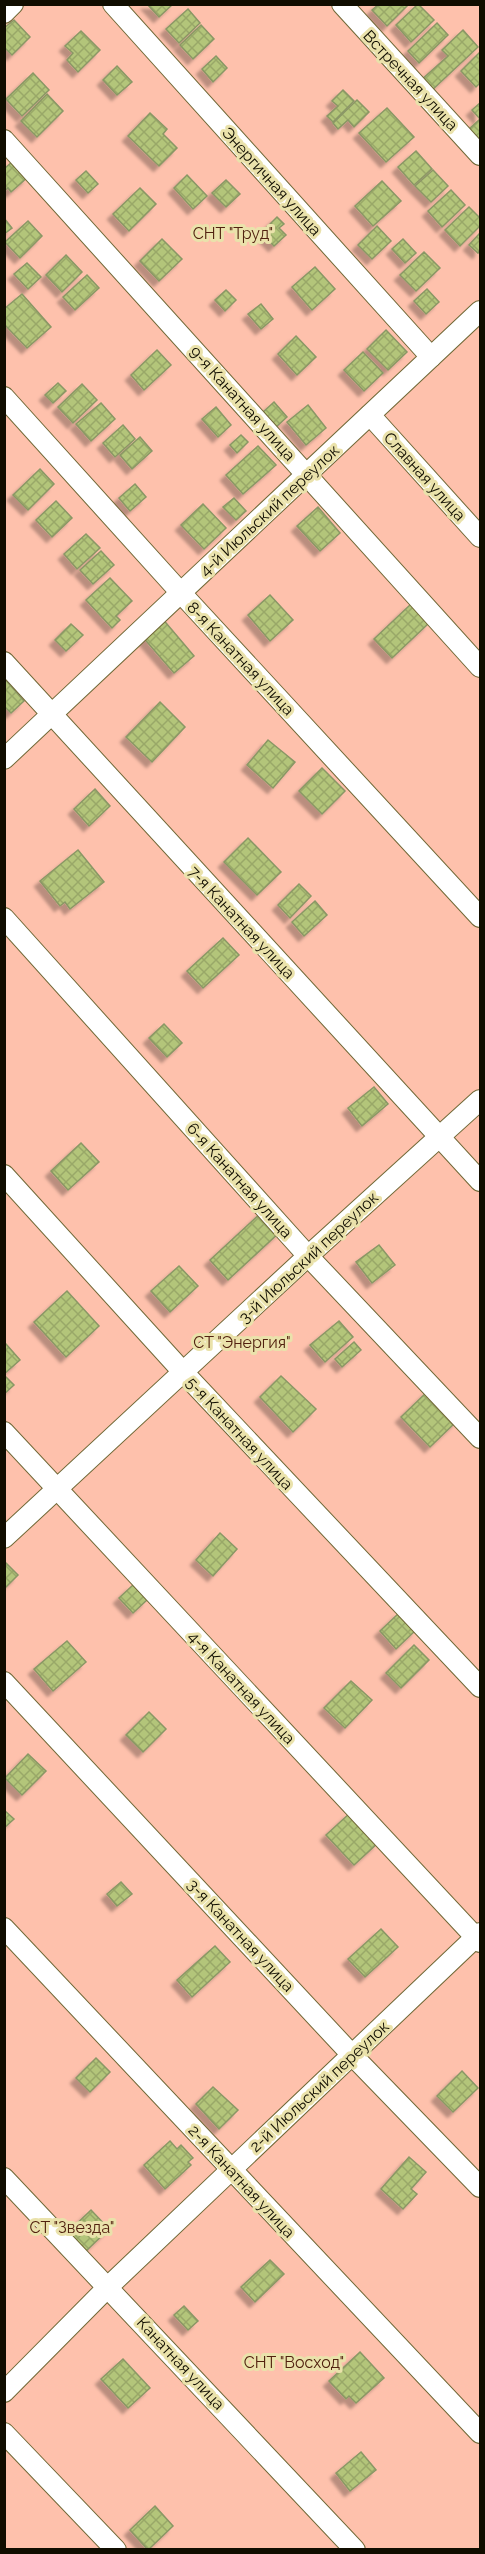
<svg xmlns="http://www.w3.org/2000/svg" width="485" height="2554" viewBox="0 0 485 2554" font-family="Raleway,sans-serif">
<defs>
<pattern id="building-cross-hatch" width="8" height="8" patternUnits="userSpaceOnUse" patternTransform="scale(1.5)"><rect width="8" height="8" fill="#b3c57a"/><path d="M0 0l8 8M0 8l8-8" fill="none" stroke="#99a868"/></pattern>
<filter id="shadow"><feDropShadow dx="-5.5" dy="5.5" stdDeviation="1.5" flood-color="#0004"/></filter>
</defs>
<rect width="100%" height="100%" fill="#eae2ab"/>
<path fill="#fec1ac" d="M4,5H480V2549H5Z"/>
<g fill="url(#building-cross-hatch)" stroke="#8a9765" stroke-width="1.5" filter="url(#shadow)">
<path d="M147,4H173L159,17Z"/>
<path d="M379,4H409L387,26L372,10Z"/>
<path d="M418,4L434,20L411,42L396,25Z"/>
<path d="M188,9L200,23L179,43L166,29Z"/>
<path d="M14,20L30,37L12,55L4,47V28Z"/>
<path d="M437,23L448,35L419,63L408,51Z"/>
<path d="M201,25L214,39L193,59L180,45Z"/>
<path d="M463,30L478,47L430,92L420,81L448,56L442,50Z"/>
<path d="M81,31L100,50L78,72L67,60L73,53L65,46Z"/>
<path d="M480,52V83L476,87L461,71Z"/>
<path d="M216,56L227,68L213,82L202,69Z"/>
<path d="M117,66L132,82L117,95L103,80Z"/>
<path d="M33,73L49,90L22,116L6,99Z"/>
<path d="M343,90L354,101L333,122L327,116L338,106L332,101Z"/>
<path d="M47,94L63,111L37,137L21,121Z"/>
<path d="M357,100L369,112L354,127L348,120L338,129L333,123Z"/>
<path d="M480,103V143L468,130L480,119L472,110Z"/>
<path d="M387,108L414,137L386,162L359,133Z"/>
<path d="M150,113L167,129L163,134L177,148L159,166L128,136Z"/>
<path d="M416,151L432,169L414,185L398,167Z"/>
<path d="M13,161L28,177L11,192L8,188L4,191V169Z"/>
<path d="M433,170L448,186L431,202L415,186Z"/>
<path d="M86,171L98,184L88,193L76,180Z"/>
<path d="M187,175L207,196L193,209L174,188Z"/>
<path d="M226,180L240,194L226,207L212,193Z"/>
<path d="M382,181L401,201L373,226L355,206Z"/>
<path d="M140,188L156,204L129,231L113,214Z"/>
<path d="M451,190L465,205L442,227L428,211Z"/>
<path d="M469,207L480,218V226L460,246L445,230Z"/>
<path d="M277,217L284,224L279,228L286,235L274,246L261,233Z"/>
<path d="M4,218L12,228L4,234Z"/>
<path d="M28,221L42,236L20,258L5,242Z"/>
<path d="M377,226L391,241L372,259L358,245Z"/>
<path d="M480,233V250L478,253L469,245Z"/>
<path d="M162,239L182,259L159,281L140,261Z"/>
<path d="M403,239L416,253L405,263L392,249Z"/>
<path d="M424,252L440,268L416,291L400,275Z"/>
<path d="M66,255L82,272L62,292L46,275Z"/>
<path d="M27,263L41,277L28,289L14,274Z"/>
<path d="M315,267L335,289L312,310L292,287Z"/>
<path d="M87,275L99,288L75,310L63,297Z"/>
<path d="M427,289L439,302L426,314L414,301Z"/>
<path d="M226,290L236,300L225,311L215,300Z"/>
<path d="M22,294L51,327L27,348L4,324V309Z"/>
<path d="M261,304L273,319L261,329L248,314Z"/>
<path d="M386,330L407,352L388,370L367,349Z"/>
<path d="M296,336L316,357L297,375L278,354Z"/>
<path d="M157,350L171,365L144,390L131,375Z"/>
<path d="M363,352L383,373L364,391L344,370Z"/>
<path d="M58,383L66,391L53,403L45,395Z"/>
<path d="M82,384L97,400L73,423L58,407Z"/>
<path d="M274,402L287,417L275,428L262,413Z"/>
<path d="M101,403L115,419L91,441L76,424Z"/>
<path d="M308,405L326,428L306,445L287,422Z"/>
<path d="M216,407L231,425L218,437L202,419Z"/>
<path d="M123,425L135,439L115,457L103,443Z"/>
<path d="M241,435L248,442L237,453L230,445Z"/>
<path d="M140,437L152,451L132,469L120,455Z"/>
<path d="M258,446L276,465L243,494L226,475Z"/>
<path d="M40,469L54,484L28,510L13,495Z"/>
<path d="M135,484L146,497L130,511L119,498Z"/>
<path d="M234,498L246,511L236,520L223,507Z"/>
<path d="M56,501L72,518L52,537L36,520Z"/>
<path d="M203,504L226,528L204,549L181,525Z"/>
<path d="M318,507L340,533L320,551L297,526Z"/>
<path d="M86,534L100,548L77,569L64,554Z"/>
<path d="M101,551L114,565L93,584L80,570Z"/>
<path d="M110,578L132,601L116,616L120,620L112,628L86,600Z"/>
<path d="M270,595L293,620L270,641L248,615Z"/>
<path d="M411,604L429,623L392,658L374,639Z"/>
<path d="M161,617L194,656L174,673L141,635Z"/>
<path d="M71,624L83,635L66,651L55,640Z"/>
<path d="M4,678L24,701L11,713L4,706Z"/>
<path d="M160,702L185,727L152,762L126,737Z"/>
<path d="M268,740L295,762L273,788L247,765Z"/>
<path d="M322,768L345,791L322,814L299,791Z"/>
<path d="M95,789L110,806L89,826L74,809Z"/>
<path d="M248,838L281,872L257,895L224,862Z"/>
<path d="M78,850L104,882L70,909L65,902L60,906L40,881Z"/>
<path d="M299,884L311,896L290,918L278,905Z"/>
<path d="M315,901L327,915L304,936L292,922Z"/>
<path d="M223,938L239,955L203,988L187,971Z"/>
<path d="M164,1024L182,1043L167,1057L149,1038Z"/>
<path d="M374,1087L388,1104L362,1126L348,1108Z"/>
<path d="M81,1143L99,1162L68,1190L51,1171Z"/>
<path d="M263,1211L281,1231L228,1280L210,1260Z"/>
<path d="M379,1245L395,1265L372,1283L356,1262Z"/>
<path d="M179,1266L198,1286L170,1312L151,1291Z"/>
<path d="M67,1291L99,1326L66,1357L34,1322Z"/>
<path d="M339,1321L353,1337L325,1362L310,1345Z"/>
<path d="M354,1342L361,1350L342,1367L335,1359Z"/>
<path d="M6,1344L20,1360L4,1374V1346Z"/>
<path d="M4,1375L14,1385L4,1394Z"/>
<path d="M281,1376L316,1409L293,1432L260,1397Z"/>
<path d="M429,1390L458,1420L430,1447L401,1417Z"/>
<path d="M220,1533L237,1549L213,1576L196,1560Z"/>
<path d="M4,1561L18,1575L4,1589Z"/>
<path d="M133,1585L147,1600L133,1613L119,1598Z"/>
<path d="M400,1612L416,1630L396,1649L380,1631Z"/>
<path d="M67,1641L86,1662L53,1691L34,1669Z"/>
<path d="M414,1645L429,1660L401,1688L386,1673Z"/>
<path d="M351,1681L372,1700L345,1728L324,1708Z"/>
<path d="M149,1712L166,1729L143,1752L126,1735Z"/>
<path d="M28,1754L46,1771L22,1795L5,1778Z"/>
<path d="M4,1810L14,1819L4,1828Z"/>
<path d="M350,1813L378,1843L354,1865L326,1835Z"/>
<path d="M121,1882L132,1894L117,1906L107,1894Z"/>
<path d="M381,1929L398,1947L365,1977L348,1959Z"/>
<path d="M215,1946L230,1962L192,1997L177,1980Z"/>
<path d="M96,2058L110,2072L90,2092L76,2078Z"/>
<path d="M462,2071L478,2088L453,2112L437,2096Z"/>
<path d="M213,2087L238,2110L219,2129L196,2104Z"/>
<path d="M170,2141L177,2149L181,2145L193,2158L188,2162L191,2165L165,2189L144,2165Z"/>
<path d="M409,2157L426,2172L411,2189L417,2194L403,2209L381,2189Z"/>
<path d="M91,2210L109,2229L84,2253L66,2234Z"/>
<path d="M270,2260L284,2274L255,2302L241,2287Z"/>
<path d="M184,2306L198,2321L188,2330L174,2315Z"/>
<path d="M360,2352L384,2378L356,2403L349,2396L346,2399L329,2381Z"/>
<path d="M123,2359L150,2388L128,2408L101,2379Z"/>
<path d="M361,2452L376,2470L350,2491L336,2473Z"/>
<path d="M155,2506L173,2526L148,2550L130,2530Z"/>
</g>
<g fill="none" stroke-linecap="round" stroke-linejoin="round">
<g stroke="#706836" stroke-width="22">
<g id="minor">
<path d="M113,4L431,357"/>
<path d="M342,4L480,155"/>
<path d="M4,13L13,4"/>
<path d="M4,140L480,667"/>
<path d="M4,397L181,593L480,917"/>
<path d="M370,415L480,537"/>
<path d="M4,662L480,1181"/>
<path d="M4,759L480,311"/>
<path d="M4,918L308,1256L480,1438"/>
<path d="M4,1175L183,1372L480,1687"/>
<path d="M4,1432L480,1942"/>
<path d="M4,1538L308,1256L480,1100"/>
<path d="M4,1682L352,2055L480,2187"/>
<path d="M4,1928L480,2433"/>
<path d="M4,2178L355,2550"/>
<path d="M4,2392L109,2286L480,1933"/>
<path d="M4,2433L116,2550"/>
</g>
</g>
<use href="#minor" stroke="#fff" stroke-width="20"/>
</g>
<g text-anchor="middle" stroke-width="6" stroke-linejoin="round" paint-order="stroke">
<g font-size="16" fill="#100d00" stroke="#eae2ab">
<text transform="translate(411 80) rotate(47)" y="6">Встречная улица</text>
<text transform="translate(272 181) rotate(48)" y="6">Энергичная улица</text>
<text transform="translate(243 403) rotate(48)" y="6">9-я Канатная улица</text>
<text transform="translate(425 476) rotate(48)" y="6">Славная улица</text>
<text transform="translate(269 510) rotate(-43)" y="6">4-й Июльский переулок</text>
<text transform="translate(241 658) rotate(47)" y="6">8-я Канатная улица</text>
<text transform="translate(242 922) rotate(47)" y="6">7-я Канатная улица</text>
<text transform="translate(240 1180) rotate(48)" y="6">6-я Канатная улица</text>
<text transform="translate(308 1257) rotate(-43)" y="6">3-й Июльский переулок</text>
<text transform="translate(240 1433) rotate(47)" y="6">5-я Канатная улица</text>
<text transform="translate(242 1687) rotate(47)" y="6">4-я Канатная улица</text>
<text transform="translate(241 1935) rotate(47)" y="6">3-я Канатная улица</text>
<text transform="translate(319 2086) rotate(-43)" y="6">2-й Июльский переулок</text>
<text transform="translate(242 2181) rotate(47)" y="6">2-я Канатная улица</text>
<text transform="translate(181 2363) rotate(47)" y="6">Канатная улица</text>
</g>
<g font-size="16" fill="#51210f" stroke="#eae2ab">
<text x="233" y="239">СНТ "Труд"</text>
<text x="242" y="1348">СТ "Энергия"</text>
<text x="72" y="2233">СТ "Звезда"</text>
<text x="294" y="2368">СНТ "Восход"</text>
</g>
</g>
<rect width="485" height="2554" fill="none" stroke="#100d00" stroke-width="12"/>
</svg>
